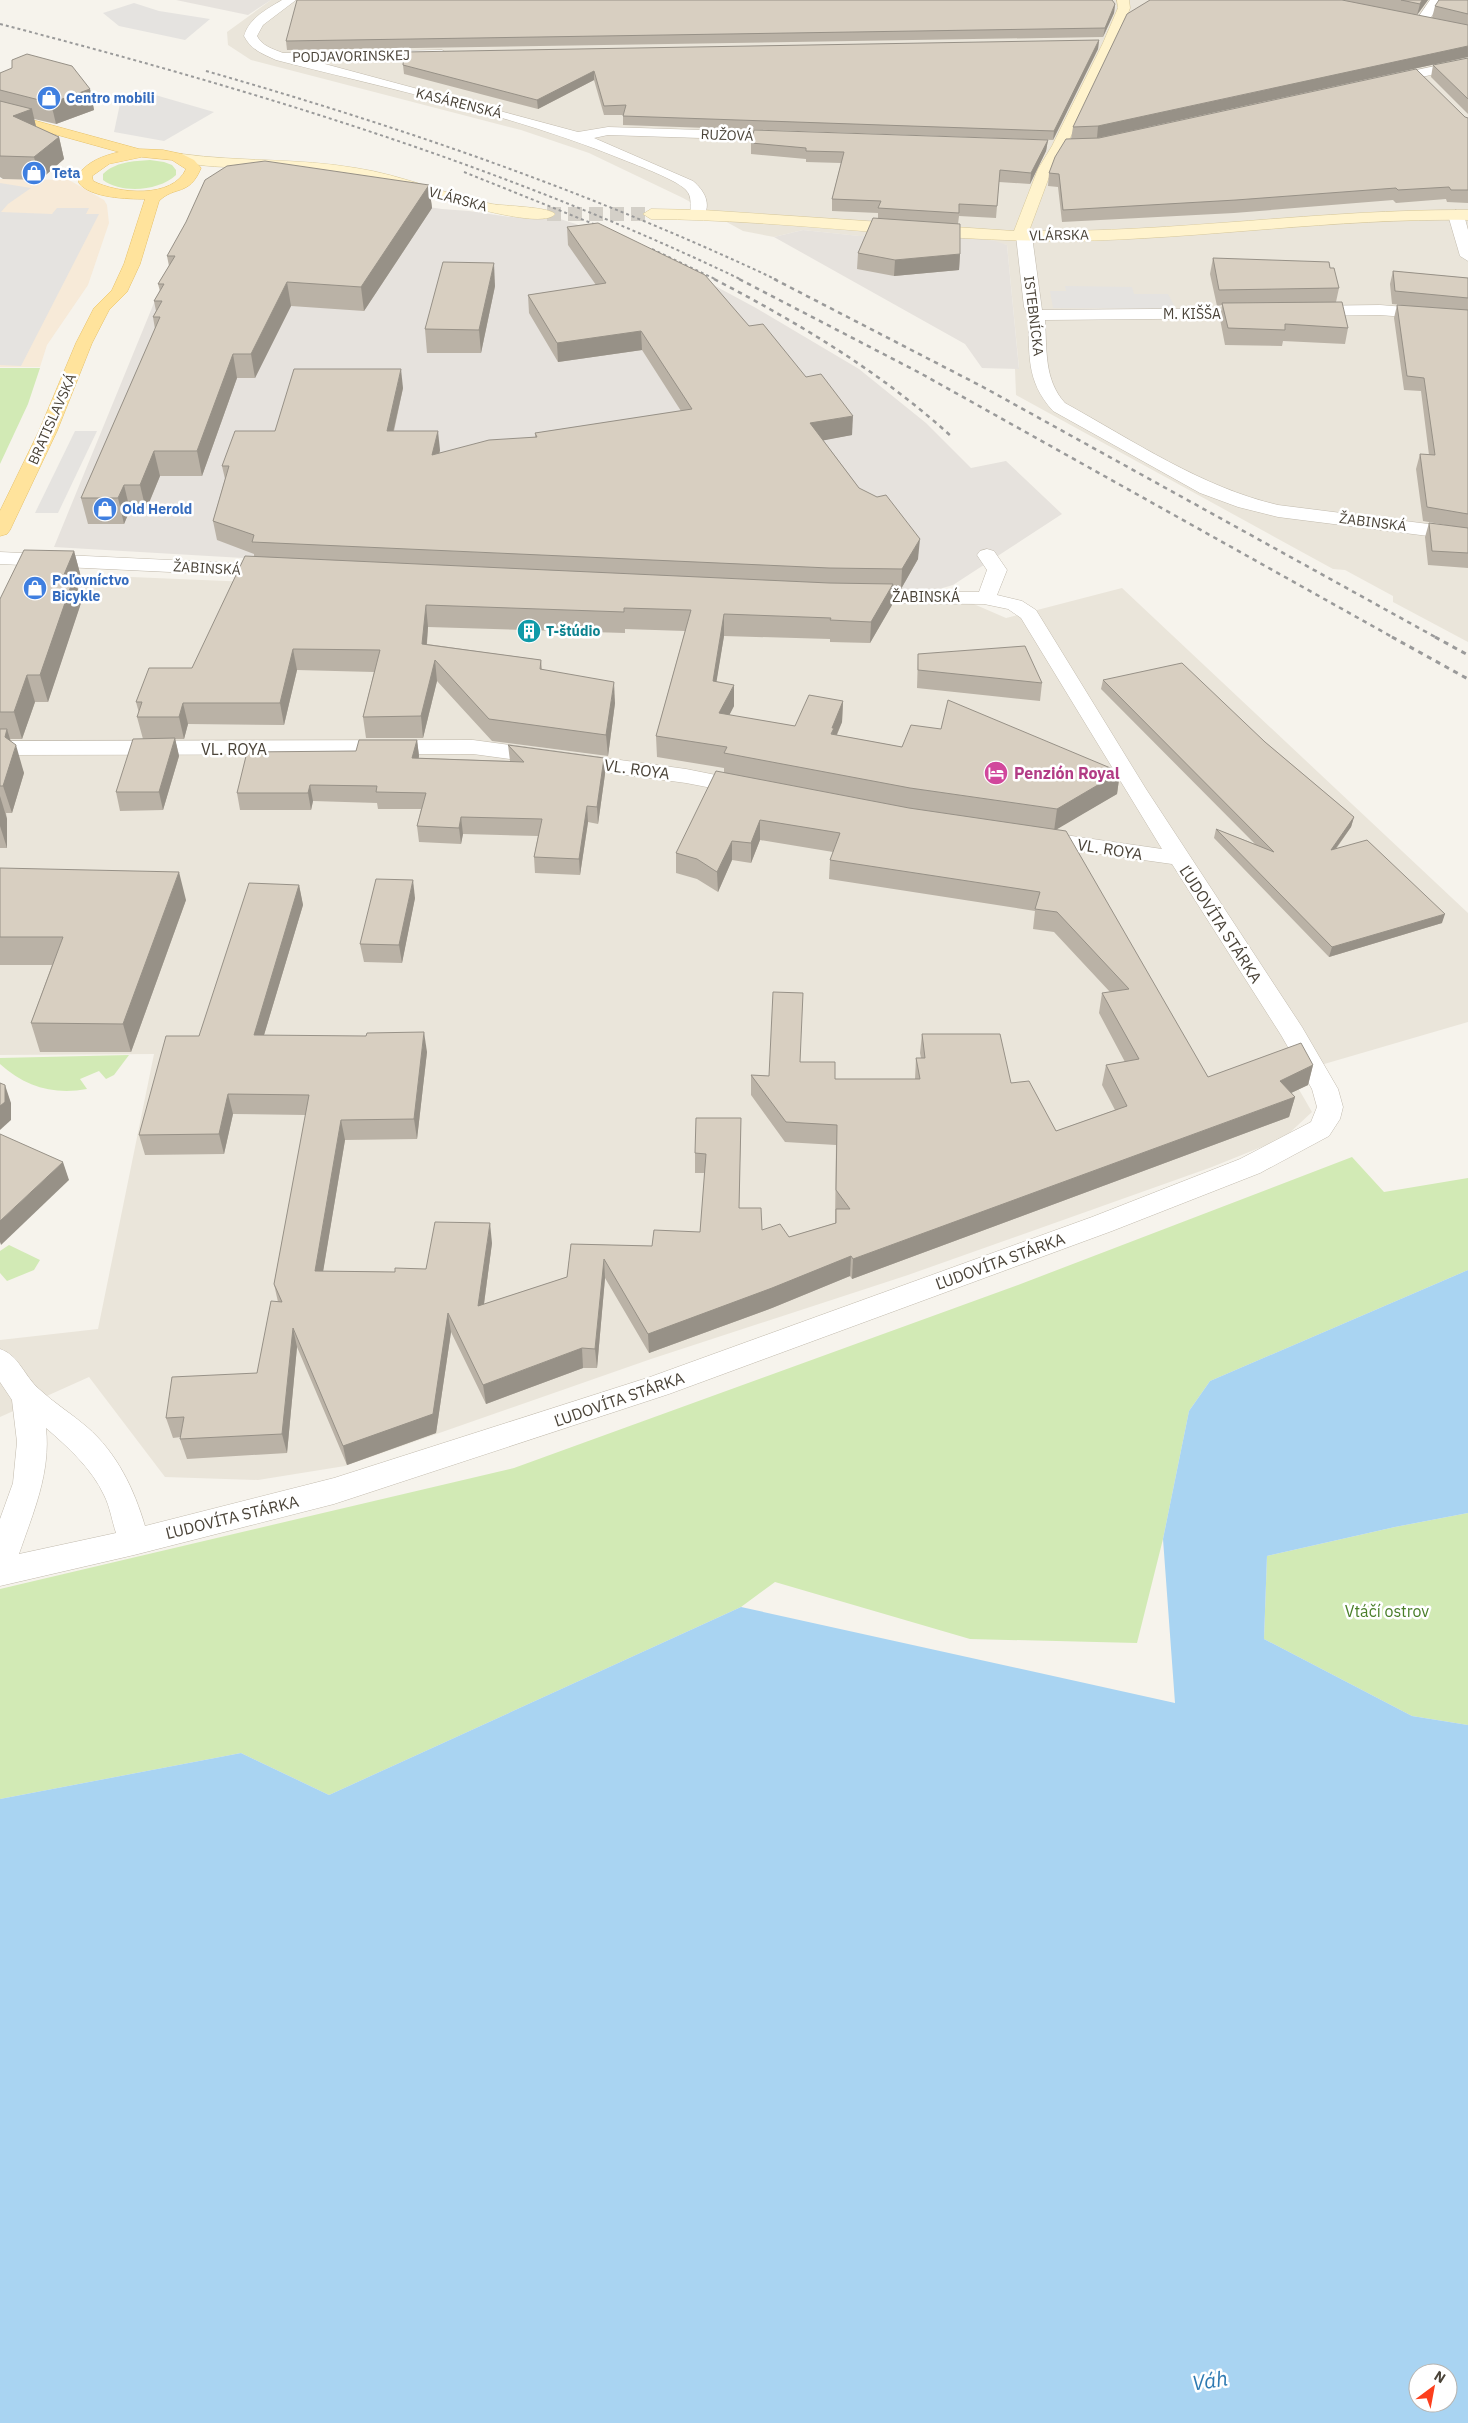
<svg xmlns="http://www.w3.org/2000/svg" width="1468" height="2423" viewBox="0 0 1468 2423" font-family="'IBM Plex Sans',sans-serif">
<rect width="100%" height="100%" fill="#f6f3ec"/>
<g fill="#eae5da">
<path d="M271,0H1468V642L1393,602V596L1345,570L1333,569L1016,395L1015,369L1019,368L1007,245L974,238L859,236L803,230L774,237L743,231L683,198L589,153L521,130L251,60L228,45L227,32Z"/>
<path d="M36,573L603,597L939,589L1006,618L1122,588L1468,913V1022L1290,1074L1312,1112L1284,1138L1212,1167L908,1275L651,1359L345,1466L258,1480L165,1477L89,1377L0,1417V1340L98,1329L154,1054L0,1055V604Z"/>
</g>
<path fill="#f7ead8" d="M0,179L69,180L104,200L107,205L109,223L88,285L47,345L40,367H0Z"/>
<g fill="#e6e2dd">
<path d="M176,0H271L248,15Z"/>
<path d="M224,184L280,185L442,209L469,211L510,217L560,219L576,224L693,274L756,308L859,369L926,423L971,468L1006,461L1062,514L953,585L939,589L914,590L535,575L54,547L199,193Z"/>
<path d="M803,230L860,236L974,238L995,241L1007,245L1019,369L982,368L965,344L774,237Z"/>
</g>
<g fill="#d2eab5">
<path d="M150,160L164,162L172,165L176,170V175C159,191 122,194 103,180V174C115,162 133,161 150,160Z"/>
<path d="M0,368H40L28,404L0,464Z"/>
<path d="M129,1055L114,1075L106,1079L99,1071L80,1079L87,1089C54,1095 25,1087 0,1064V1058Z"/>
<path d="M1352,1157L1384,1192L1468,1178V1270L1210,1381L1189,1411L1163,1539L1137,1643L970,1639L775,1582L741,1607L329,1795L241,1753L0,1799V1589L514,1468L1018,1285Z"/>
<path d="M9,1245L40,1260L34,1270L7,1281L0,1273V1251Z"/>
<path d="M1468,1513V1725L1412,1716L1264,1639L1267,1556L1395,1527Z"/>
</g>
<g fill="#e5e3e0">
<path d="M134,3L159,11L210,19L185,40L119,26L103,13Z"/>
<path d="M138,90L214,112L164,141L114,132L121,99Z"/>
<path d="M0,183L31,188L8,204L1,212L52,214L57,208H89L86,214H99L21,366L0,365Z"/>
<path d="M1065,286L1132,287L1134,294H1168L1176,309L1053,308L1050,291H1066Z"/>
<path d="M75,431H97L58,513H35Z"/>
</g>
<path fill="#a9d4f2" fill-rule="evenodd" d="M1468,1270V1513L1395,1527L1267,1556L1264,1639L1412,1716L1468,1725V2423H0V1799L241,1753L329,1795L741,1607L1175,1703L1163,1539L1189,1411L1210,1381ZM1418,2373H1448V2403H1418Z"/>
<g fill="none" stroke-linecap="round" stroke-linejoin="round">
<path stroke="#d4d0c8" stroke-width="14" stroke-dasharray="14 7" stroke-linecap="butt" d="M547,214H651"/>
<g stroke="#c2bbae" stroke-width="1">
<g id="street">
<path d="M282,0H296L263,25L257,36C262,46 273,49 283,53L442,50L449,54L442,58L310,60L578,132L608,127L791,133L798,137L791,141L608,135L594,138L693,181C704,190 712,204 703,217H693C687,209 695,198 685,189C674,179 639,166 624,160C512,114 393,90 276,60C263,54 251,50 244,36C249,18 267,9 282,0Z"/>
<path d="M1430,0H1442L1426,25H1416L1415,22Z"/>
<path d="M1468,59V67L1384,85L1377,81L1384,77Z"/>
<path d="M1456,210L1464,215L1468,230V261L1460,256L1448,215Z"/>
<path d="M1024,231L1032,236L1042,310L1259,308L1265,310L1267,313L1265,316L1259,318L1045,320C1047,350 1044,380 1065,403C1134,441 1201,487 1278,505L1468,529V541L1278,517L1238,507L1200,493L1053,411C1025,380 1030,354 1028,315L1024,307L1016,236Z"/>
<path d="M1380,305L1468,312V322L1380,315L1307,316L1301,314L1299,311L1301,308L1307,306Z"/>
<path d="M987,549L994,551L1007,570L997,595L1022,601L1036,610L1146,789L1302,1027L1338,1089L1343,1107L1340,1119L1329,1136L1260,1173L1112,1231L669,1394L334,1504L134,1555L0,1586V1519L13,1483L17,1442L12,1400L0,1382V1349C19,1355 24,1376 39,1389C54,1403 72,1414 87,1427C117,1453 134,1489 145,1526L334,1478L650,1377L1092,1217L1240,1159L1311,1122L1317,1107L1312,1089L1281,1035L1172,864L1037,845L1029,843L1026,838L1029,833L1037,831L1162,849L1021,618L1008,609L984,604L855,603L848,601L845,597L848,593L855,591L979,592L987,570L977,555L980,551ZM46,1428C68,1447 92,1469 104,1495C110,1507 112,1521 116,1533L19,1554C33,1513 51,1473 46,1428Z"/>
<path d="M0,552L275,565L282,567L285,571L282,575L275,577L0,564Z"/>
<path d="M473,740L686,769L756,783L759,788L756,793L748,795L686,783L473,754L0,755V741Z"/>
</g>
</g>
<g stroke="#d6c79b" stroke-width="1">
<g id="secondary">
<path d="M1117,0H1129L1130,8L1117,43L1066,146L1052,169L1029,231C1176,233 1321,209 1468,210V220C1335,218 1203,239 1070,241C930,242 791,220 651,219L643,214L651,209L703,210L1014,231L1038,169L1052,146L1103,43L1118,8Z"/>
<path d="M182,154C240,162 298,158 356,168C403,175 446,195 492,204C504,206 550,207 555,214C542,232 428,195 408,188C367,176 322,170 280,168C245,167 210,169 177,161L175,158Z"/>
</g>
</g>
<g stroke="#e6c16a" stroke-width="1">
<path id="primary" d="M0,111L139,149L163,150L182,154L194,160L201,168C189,197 175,185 159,201L140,264L127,292L109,310L92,343L57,431L10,530L7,534L0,536V511L39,431L76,343L94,308L112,290L124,264L145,199C128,199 90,198 79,183L78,175C88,161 103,156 119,152L0,119ZM142,157L172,160L186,169C173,199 118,194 93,181L92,176L109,164Z"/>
</g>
<use href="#street" fill="#fff" fill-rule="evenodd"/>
<use href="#secondary" fill="#fff3cd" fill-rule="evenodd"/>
<use href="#primary" fill="#ffe39c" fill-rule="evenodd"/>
<g stroke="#9a9a9a" stroke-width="2" stroke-dasharray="3 3" stroke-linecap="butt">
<path d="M0,24C254,90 505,166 742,280"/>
<path d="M206,71C402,127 593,193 777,280"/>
<path d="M464,172L606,229"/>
<path d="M652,249L717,280"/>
</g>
<g stroke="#9a9a9a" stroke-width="2.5" stroke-dasharray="4.5 4.5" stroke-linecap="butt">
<path d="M714,279C799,323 882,373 952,437"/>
<path d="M739,279L920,373L1394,638"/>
<path d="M774,279L983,387L1437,638"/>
</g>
<g stroke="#9a9a9a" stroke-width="3" stroke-dasharray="5 5" stroke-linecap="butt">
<path d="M1392,637L1468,679"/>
<path d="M1435,637L1468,655"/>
</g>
</g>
<g fill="#bab2a6">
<path d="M1150,0H1428L1417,15L1432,18L1435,6L1468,0V57L1146,127L1468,118V203L1447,202L1446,199L1396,203L1393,200L1234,213L1062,222L1058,187L1048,186L1049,173L1071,139L1073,127Z"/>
<path d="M1115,4L1114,13L1103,37L287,50L286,41Z"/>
<path d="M1099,40L1098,49L1053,140L623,125V115H604L594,80L538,109L404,74L403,65Z"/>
<path d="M1468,58V114L1431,77L1433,65Z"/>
<path d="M0,73L90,89L94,110L56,124L34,119L36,127L59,137L64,159L40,180L3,179L0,177Z"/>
<path d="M1048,140L1046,151L1030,184L999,182L996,218L959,216L958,224L960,254L959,270L894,276L857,269L858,253L878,218V213L832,211V199L841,163L806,162V159L751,154V143Z"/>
<path d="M429,185L432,208L364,311L291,306L255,378H237L202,476H160L146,510H130L124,524H88L81,498L155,329L153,317L156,311L154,301L160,291L158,284L169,266L167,256Z"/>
<path d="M567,227L749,326L852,435L823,440L859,488L918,559L901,589H893L892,605L870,643L830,642V639L724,636L716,682L734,706L729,715L795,726L843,701L842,722L837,735L902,747L1120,772L1117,794L1056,829L1208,1077L1313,1065L1308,1085L1291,1093L1295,1097L1289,1117L852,1279L850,1276L772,1308L649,1353L605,1278L597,1368H583L486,1404L451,1332L436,1433L347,1465L297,1347L287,1453L187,1459L180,1439L181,1437L173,1438L166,1418L257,1373L278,1302L274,1284L306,1115L233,1114L224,1154L145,1155L139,1135L199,1036L299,885L303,905L264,1035L427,1052L417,1139L345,1140L323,1271L395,1272L426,1269L492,1243L484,1304L567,1277L571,1244L652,1246L700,1232L705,1173H695V1153L741,1118L739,1208L762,1230L789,1237L835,1223L836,1145L785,1142L751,1095V1075L769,1076L801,1062L835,1079H915L916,1058H921L920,1053L922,1034L1011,1083L1056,1131L1115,1110L1102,1085L1106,1065L1125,1062L1099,1013L1102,993L1110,992L1054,932L1033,929L1035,911L829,879L830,860L833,852L760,840L751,863L732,860L718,892L697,879L676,873V853L724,773V768L657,757L656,736L685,631L625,629V633L428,627L427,644L541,660L542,669L615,703L608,756L492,741L437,681L423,738H366L363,717L374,672L297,670L284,725L188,724L184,739H175L179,756L163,810L120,811L116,792L143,739L137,717L139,713L136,702L192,668L254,557V554L217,540L213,521L225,479L222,466L275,431L403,388L394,431L440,450L439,453L535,437V433L681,411L642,350L558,362L529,313L528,295L596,285L568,245Z"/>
<path d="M1213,258L1330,268L1339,288L1336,302L1348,328L1345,344L1283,341L1282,346L1225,345L1220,319L1222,305L1217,306L1210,274Z"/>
<path d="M1393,271L1468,278V568L1428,565L1425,537L1429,523L1451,526L1423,521L1416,469L1420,454L1429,455L1421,391L1404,390L1394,318L1397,305H1402L1392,304L1390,284Z"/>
<path d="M495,286L481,353H427L425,329Z"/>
<path d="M74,551L81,577L77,586L81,603L48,702H35L22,739H10L24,773L12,813H6L7,819V848H0V599Z"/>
<path d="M918,654L1042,683L1040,701L917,688Z"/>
<path d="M1103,680L1265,742L1354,817L1351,827L1336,849L1442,923L1329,957L1214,838L1216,829L1255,844L1101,689Z"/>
<path d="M417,740L419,756V758L510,761L508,745L604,758L605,774L598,824L588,822L580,875L535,873L534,857L538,836L463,834L461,844L419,842L417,826L421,809H378L377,803L313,801L311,810H240L237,793L356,751Z"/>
<path d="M0,868L186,900L131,1052H40L31,1023L52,965H0Z"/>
<path d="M415,898L402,963L364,962L360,944Z"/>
</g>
<g fill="#979187">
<path d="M1422,0H1428L1417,15L1420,4Z"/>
<path d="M1115,4L1114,13L1103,37L1105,28Z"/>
<path d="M1099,40L1098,49L1053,140L1054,131Z"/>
<path d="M1468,46V57L1097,138L1098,126Z"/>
<path d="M594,71V80L538,109L537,100Z"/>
<path d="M90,89L94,110L56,124L51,103Z"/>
<path d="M32,109L37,131L13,116Z"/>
<path d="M59,137L64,159L40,180L34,157Z"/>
<path d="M1048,140L1046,151L1030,184L1031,173Z"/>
<path d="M429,185L432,208L364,311L361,287Z"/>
<path d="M960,254L959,270L894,276L895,260Z"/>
<path d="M494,263L495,286L481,353L479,330Z"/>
<path d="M287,282L291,306L255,378L251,354Z"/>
<path d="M641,331L642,350L558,362L557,343Z"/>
<path d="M233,354L237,378L202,476L197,451Z"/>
<path d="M401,369L403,388L389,450L387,431Z"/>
<path d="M853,416L852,435L810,443V423Z"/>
<path d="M438,431L440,450L435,475L432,455Z"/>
<path d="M154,451L160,476L146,510L140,485Z"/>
<path d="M124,485L130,510L124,524L118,498Z"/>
<path d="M920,539L918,559L901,589L902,569Z"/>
<path d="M74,551L81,577L77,586L81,603L48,702L40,675L63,577Z"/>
<path d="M893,584L892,605L870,643L871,622Z"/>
<path d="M426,605L428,627L425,665L422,644Z"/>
<path d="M724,614V636L713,703V681Z"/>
<path d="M293,649L297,670L284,725L280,703Z"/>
<path d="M435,660L437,681L423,738L421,716Z"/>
<path d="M27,675L35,702L22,739L14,712Z"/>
<path d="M614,682L615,703L608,756L606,735Z"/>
<path d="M734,685V706L719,735V713Z"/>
<path d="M843,701L842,722L833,743V750L832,728Z"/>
<path d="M183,703L188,724L184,739L179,717Z"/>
<path d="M7,729L14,752L16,745L24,773L12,813L3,786L5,737Z"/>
<path d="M175,738L179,756L163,810L159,792Z"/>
<path d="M417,740L419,756L415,774L412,758Z"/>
<path d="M604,758L605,774L598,824L597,807Z"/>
<path d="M1120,772L1117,794L1054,831L1057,809Z"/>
<path d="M310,785L313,801L311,810L308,793Z"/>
<path d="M0,796L7,819V848L0,826Z"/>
<path d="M587,806L588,822L580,875L579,859Z"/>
<path d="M461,817L463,834L461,844L459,828Z"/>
<path d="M1354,817L1351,827L1328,859L1331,850Z"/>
<path d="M760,820V840L751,863V843Z"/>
<path d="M732,841V860L718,892L717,872Z"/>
<path d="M179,872L186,900L131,1052L123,1024Z"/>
<path d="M413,880L415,898L402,963L399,945Z"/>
<path d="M299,885L303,905L258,1055L254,1035Z"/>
<path d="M1445,914L1442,923L1329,957L1332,947Z"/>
<path d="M424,1032L427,1052L417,1139L414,1119Z"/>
<path d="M1313,1065L1308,1085L1274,1101L1280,1081Z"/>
<path d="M5,1085L11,1103V1120L0,1130V1106Z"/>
<path d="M228,1094L233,1114L224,1154L219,1134Z"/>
<path d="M1295,1097L1289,1117L852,1279L853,1259Z"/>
<path d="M341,1120L345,1140L320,1290L315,1271Z"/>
<path d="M63,1162L69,1180L1,1245L0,1242V1221Z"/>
<path d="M490,1223L492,1243L481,1326L478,1306Z"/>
<path d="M851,1256L850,1276L772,1308L649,1353L648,1334Z"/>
<path d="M604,1259L605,1278L597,1368L595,1349Z"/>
<path d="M448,1313L451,1332L436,1433L347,1465L343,1446Z"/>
<path d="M293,1328L297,1347L287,1453L282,1434Z"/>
<path d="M582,1348L583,1368L486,1404L483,1385Z"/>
</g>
<g fill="#d8cfc1" stroke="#979187">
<path d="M297,0H1112L1115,4L1105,28L286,41Z"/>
<path d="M1150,0H1342L1468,25V46L1098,126L1073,127L1127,14Z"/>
<path d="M1401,0H1422L1420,4Z"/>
<path d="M1439,0H1468V14L1435,6Z"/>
<path d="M1099,40L1054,131L623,116L626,105L604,106L594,71L537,100L403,65L404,52Z"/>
<path d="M27,54L72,66L90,89L51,103L0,90V73L12,68V60Z"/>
<path d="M1468,58V99L1433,65Z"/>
<path d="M1416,69L1465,117L1468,118V190H1451L1449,187L1398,190L1396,188L1236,200L1063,210L1059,174L1049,173L1055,157L1066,139L1099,138Z"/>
<path d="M0,101L32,109L13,116L59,137L34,157L0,156Z"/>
<path d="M754,130L1048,140L1031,173L1000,170L997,206L959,204V213L878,208L881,201L832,199L844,152L806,151V148L751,143Z"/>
<path d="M265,161L429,185L361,287L287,282L251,354H233L197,451H154L140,485H124L118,498H81L160,317H153L162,301H154L164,284H158L175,256H167L186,222L205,180L227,166Z"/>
<path d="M873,218L960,224V254L895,260L858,253Z"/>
<path d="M598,223L705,275L749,326L763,324L806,377L821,374L853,416L810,423L859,488L877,497L886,495L920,539L902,569L829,568L252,542L254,535L213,521L229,466H222L235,431H275L294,369H401L387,431H438L432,455L489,440L537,437L535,433L692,409L641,331L557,343L528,295L606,283L567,227Z"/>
<path d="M1213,258L1329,262L1330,268H1334L1339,288L1219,290Z"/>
<path d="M443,262L494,263L479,330L425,329Z"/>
<path d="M1393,271L1468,278V298L1395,291Z"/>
<path d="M1342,302L1348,328L1285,324V330L1228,328L1222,303Z"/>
<path d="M1397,305L1468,310V514L1427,507L1420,454L1435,455L1424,378L1407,376Z"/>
<path d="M1429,523L1468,528V553L1432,551Z"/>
<path d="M24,550L74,551L63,577H74L40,675H27L14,712H0V599Z"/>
<path d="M245,556L829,583L893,584L871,622L830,620L831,618L724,614L713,681L734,685L719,713L795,726L809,695L843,701L832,728H834L831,734L902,747L911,725L941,729L948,700L1120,772L1057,809L910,788L724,753L727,747L656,736L691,610L624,608V612L426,605L422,644L541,660L540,669L614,682L606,735L489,719L435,660L421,716L363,717L380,650L293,649L280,703H183L179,717H137L142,702H136L149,668H192Z"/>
<path d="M1025,646L1042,683L918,670V654Z"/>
<path d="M1182,663L1265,742L1354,817L1331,850L1367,840L1445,914L1332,947L1216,829L1274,852L1103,680Z"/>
<path d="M0,729H7L5,737L16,745L3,786H0Z"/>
<path d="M175,738L159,792H116L133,739Z"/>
<path d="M359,740H417L412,758L524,762L508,745L604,758L597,807L587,806L579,859L534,857L542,819L461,817L459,828L417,826L426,793L376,792L377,786L310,785L308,793H237L247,752L356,751Z"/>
<path d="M716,771L909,808L1066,831L1208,1077L1301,1043L1313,1065L1280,1081L1295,1097L853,1259L851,1256L772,1288L648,1334L604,1259L595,1349L582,1348L483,1385L448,1313L433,1414L343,1446L293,1328L282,1434L180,1439L184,1417L166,1418L172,1377L257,1373L271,1301L282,1302L274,1284L309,1095L228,1094L219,1134L139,1135L166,1036H199L249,883L299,885L254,1035L366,1036L367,1033L424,1032L414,1119L341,1120L315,1271L395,1272V1268L426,1269L435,1222L490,1223L478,1306L567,1277L571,1244L652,1246L654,1230L700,1232L706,1154L695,1153L696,1118H741L739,1208H761L762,1230L780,1224L789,1237L836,1223V1209H850L836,1190L837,1125L786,1122L751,1075L769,1076L773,992L803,993L800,1062H835V1079H920L916,1058H925L922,1034H1000L1011,1083L1029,1081L1056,1131L1127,1106L1106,1065L1139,1059L1102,993L1129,989L1057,912L1035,909L1040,892L830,860L840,833L760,820L751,843L732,841L717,872L697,859L676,853Z"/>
<path d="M0,868L179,872L123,1024L31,1023L63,937H0Z"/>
<path d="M376,879L413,880L399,945L360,944Z"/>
<path d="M0,1083L5,1085V1102L0,1106Z"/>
<path d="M0,1134L63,1162L0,1221Z"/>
</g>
<defs>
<g id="shop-disc" transform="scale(1.25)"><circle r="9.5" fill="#3f7fe0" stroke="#fff"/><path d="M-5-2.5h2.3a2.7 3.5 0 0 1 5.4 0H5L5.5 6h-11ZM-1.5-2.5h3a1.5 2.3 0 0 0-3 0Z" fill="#fff"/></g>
<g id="building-disc" transform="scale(1.25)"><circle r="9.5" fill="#0f9aa8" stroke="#fff"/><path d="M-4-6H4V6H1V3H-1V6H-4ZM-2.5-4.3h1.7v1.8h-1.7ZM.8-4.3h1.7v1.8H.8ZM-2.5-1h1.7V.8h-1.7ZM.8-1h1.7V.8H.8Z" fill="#fff"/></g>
<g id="hotel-disc" transform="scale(1.25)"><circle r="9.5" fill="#d1479c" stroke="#fff"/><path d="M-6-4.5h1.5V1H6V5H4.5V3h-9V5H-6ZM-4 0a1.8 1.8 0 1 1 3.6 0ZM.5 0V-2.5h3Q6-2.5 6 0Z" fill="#fff"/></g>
</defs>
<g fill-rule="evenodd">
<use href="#shop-disc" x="49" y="98"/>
<use href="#shop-disc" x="34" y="173"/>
<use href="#shop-disc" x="105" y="509"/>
<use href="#shop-disc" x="35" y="588"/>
<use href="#building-disc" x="529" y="631"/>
<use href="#hotel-disc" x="996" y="773"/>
</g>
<g text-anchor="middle" stroke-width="5" stroke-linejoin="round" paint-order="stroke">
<g font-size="14" fill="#4b4439" stroke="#fff">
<text transform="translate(351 56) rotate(-1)" y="5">PODJAVORINSKEJ</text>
<text transform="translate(459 103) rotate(14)" y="5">KASÁRENSKÁ</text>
<text transform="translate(727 135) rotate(2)" y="5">RUŽOVÁ</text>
<text transform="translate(458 199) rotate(15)" y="5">VLÁRSKA</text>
<text transform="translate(1059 235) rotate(-1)" y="5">VLÁRSKA</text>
<text x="1192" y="319">M. KIŠŠA</text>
<text transform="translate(1034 316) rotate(83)" y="5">ISTEBNÍCKA</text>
<text transform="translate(52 419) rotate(-66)" y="5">BRATISLAVSKÁ</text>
<text transform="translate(1373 522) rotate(7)" y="5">ŽABINSKÁ</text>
<text transform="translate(207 568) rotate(3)" y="5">ŽABINSKÁ</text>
<text x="926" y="602">ŽABINSKÁ</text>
</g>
<g font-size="14" font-weight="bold" fill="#366cbe" stroke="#fff" text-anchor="start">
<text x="66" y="103">Centro mobili</text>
<text x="52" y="178">Teta</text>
<text x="122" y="514">Old Herold</text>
<text x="52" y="585">Poľovníctvo<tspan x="52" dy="16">Bicykle</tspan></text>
</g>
<g font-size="14" font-weight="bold" fill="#0d838f" stroke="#fff" text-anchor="start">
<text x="546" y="636">T-štúdio</text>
</g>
<g font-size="16" fill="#4b4439" stroke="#fff">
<text x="234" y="755">VL. ROYA</text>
<text transform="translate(637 769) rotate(8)" y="6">VL. ROYA</text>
<text transform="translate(1110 849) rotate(9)" y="6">VL. ROYA</text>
<text transform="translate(1221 924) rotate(57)" y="6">ĽUDOVÍTA STÁRKA</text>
<text transform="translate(1000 1261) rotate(-20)" y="6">ĽUDOVÍTA STÁRKA</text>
<text transform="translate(619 1399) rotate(-19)" y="6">ĽUDOVÍTA STÁRKA</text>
<text transform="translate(232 1517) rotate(-14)" y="6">ĽUDOVÍTA STÁRKA</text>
</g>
<g font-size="16" font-weight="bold" fill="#b23c85" stroke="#fff" text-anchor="start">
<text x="1014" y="779">Penzión Royal</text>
</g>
<g font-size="16" fill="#4a7f2a" stroke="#fff">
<text x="1387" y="1617">Vtáčí ostrov</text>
</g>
<g font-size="21" font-style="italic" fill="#2e7ab2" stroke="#fff">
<text transform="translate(1210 2381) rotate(-9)" y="7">Váh</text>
</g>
</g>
<g transform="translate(1433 2388) rotate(32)"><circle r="24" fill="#ffffff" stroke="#b7b4b0"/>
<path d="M0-4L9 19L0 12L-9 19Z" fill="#fc3f1d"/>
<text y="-8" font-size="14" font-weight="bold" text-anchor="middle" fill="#4b4439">N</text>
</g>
</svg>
